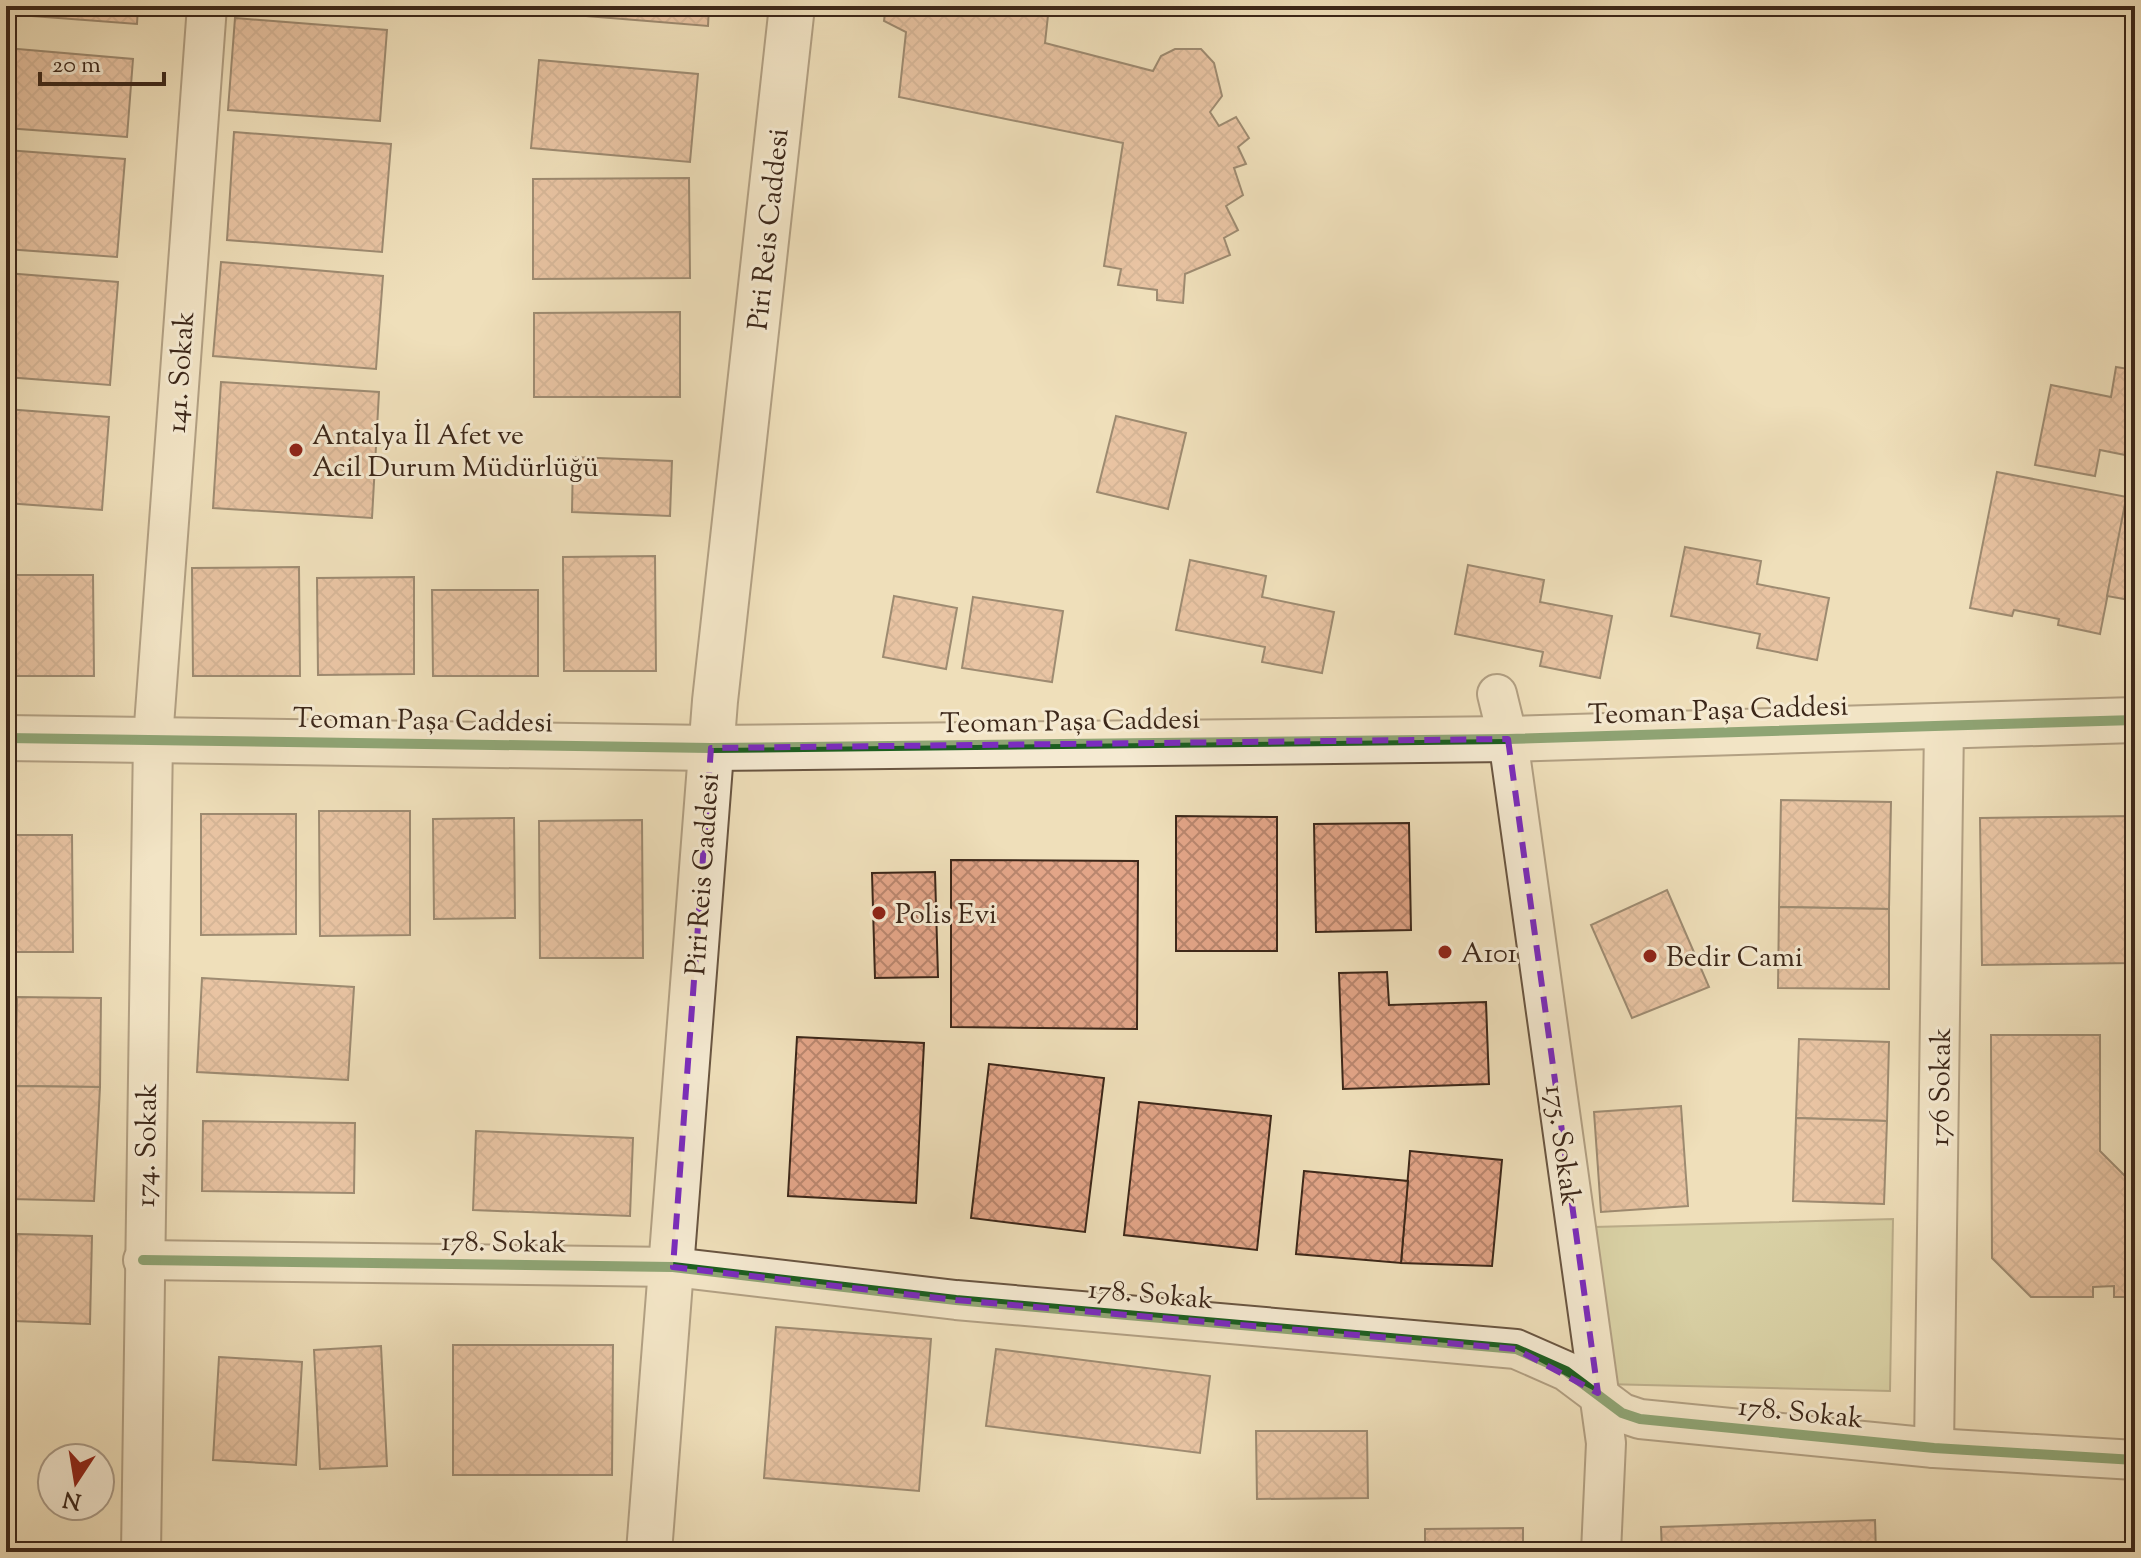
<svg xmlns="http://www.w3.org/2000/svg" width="2141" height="1558" viewBox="0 0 2141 1558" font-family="'Sorts Mill Goudy',serif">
<defs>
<pattern id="building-cross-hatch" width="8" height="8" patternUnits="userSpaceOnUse" patternTransform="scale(2)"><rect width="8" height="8" fill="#e3a588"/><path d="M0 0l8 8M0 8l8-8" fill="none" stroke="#b9866e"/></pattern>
</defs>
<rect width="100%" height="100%" fill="#efdfba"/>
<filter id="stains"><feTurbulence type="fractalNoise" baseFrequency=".0025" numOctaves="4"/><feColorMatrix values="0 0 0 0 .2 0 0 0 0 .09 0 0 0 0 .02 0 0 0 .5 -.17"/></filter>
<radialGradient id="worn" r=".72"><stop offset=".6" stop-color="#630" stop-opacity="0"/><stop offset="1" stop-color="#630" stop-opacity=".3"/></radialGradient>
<path fill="#bfc08c" stroke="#7e7452" stroke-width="2" d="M1893,1219L1890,1391L1604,1384L1594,1227Z"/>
<g fill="url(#building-cross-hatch)" stroke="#3c2719" stroke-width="2">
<path d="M6,6H138L137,24L6,14Z"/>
<path d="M551,6H709L708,26L550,13Z"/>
<path d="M886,6H1049L1045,43L1153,71L1161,56L1175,49H1201L1214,63L1222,96L1210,112L1219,126L1236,117L1249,138L1238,147L1246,164L1234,168L1243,195L1226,206L1238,230L1224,238L1230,255L1185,274L1183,303L1157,300V290L1118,285L1121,269L1104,266L1123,143L899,97L906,32L884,21Z"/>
<path d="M235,18L387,30L380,121L228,110Z"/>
<path d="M6,48L133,59L127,137L6,128Z"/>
<path d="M539,60L698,74L690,162L531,148Z"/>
<path d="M234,132L391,144L382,252L227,240Z"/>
<path d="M6,150L125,159L117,257L6,249Z"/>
<path d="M689,178L690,278L533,279V179Z"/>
<path d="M221,262L383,276L376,369L213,356Z"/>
<path d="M6,273L118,282L110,385L6,377Z"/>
<path d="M680,312V397H534V313Z"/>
<path d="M2116,367L2135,370V457L2100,450L2095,476L2035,465L2051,385L2111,397Z"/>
<path d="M221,382L379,392L372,518L213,508Z"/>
<path d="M6,409L109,417L102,510L6,503Z"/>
<path d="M1116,416L1186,433L1168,509L1097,492Z"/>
<path d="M573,457L672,461L670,516L572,512Z"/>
<path d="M1997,472L2127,497L2100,634L2058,625L2059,619L2014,610L2012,616L1970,608Z"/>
<path d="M2131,473L2135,474V601L2107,596Z"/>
<path d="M1685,547L1761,561L1757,584L1829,598L1817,660L1757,648L1760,634L1671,616Z"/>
<path d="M655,556L656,671H564L563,557Z"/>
<path d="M1190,560L1266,576L1262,597L1334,612L1322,673L1262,662L1265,647L1176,630Z"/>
<path d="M1468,565L1544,580L1540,602L1612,616L1600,678L1540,666L1543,652L1455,634Z"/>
<path d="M299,567L300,676H193L192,568Z"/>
<path d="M6,575H93L94,676H6Z"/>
<path d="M414,577V674L318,675L317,578Z"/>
<path d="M432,590H538V676H433Z"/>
<path d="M894,596L957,608L946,669L883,657Z"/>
<path d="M973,597L1063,611L1052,682L962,668Z"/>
<path d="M1781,800L1891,802L1889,909L1779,907Z"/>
<path d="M319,811H410V935L320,936Z"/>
<path d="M201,814H296V934L201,935Z"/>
<path d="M1176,816L1277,817V951H1176Z"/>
<path d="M2135,816V963L1982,965L1980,818Z"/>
<path d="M514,818L515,918L434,919L433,819Z"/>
<path d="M642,820L643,958H540L539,821Z"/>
<path d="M1409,823L1411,930L1316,932L1314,824Z"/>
<path d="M6,835H72L73,952H6Z"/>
<path d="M951,860L1138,861L1137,1029L951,1027Z"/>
<path d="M935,872L938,977L875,978L872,873Z"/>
<path d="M1667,890L1709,987L1632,1018L1591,925Z"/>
<path d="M1779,907L1889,909V989L1778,988Z"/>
<path d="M1387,972L1389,1005L1486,1002L1489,1084L1343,1089L1339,973Z"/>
<path d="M202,978L354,987L348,1080L197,1072Z"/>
<path d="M17,997L101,998L100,1087L15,1086Z"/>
<path d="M1991,1035H2100V1151L2135,1186V1297H2114V1286L2093,1287V1297H2031L1992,1258Z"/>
<path d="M797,1037L924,1043L916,1203L788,1196Z"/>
<path d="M1799,1039L1889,1042L1887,1121L1796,1118Z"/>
<path d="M989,1064L1104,1078L1085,1232L971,1218Z"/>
<path d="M15,1086L100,1087L94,1201L11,1199Z"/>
<path d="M1139,1102L1271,1116L1257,1250L1124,1235Z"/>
<path d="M1681,1106L1688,1206L1601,1212L1594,1112Z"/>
<path d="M1796,1118L1887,1121L1884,1204L1793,1201Z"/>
<path d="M203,1121L355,1123L354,1193L202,1191Z"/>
<path d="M476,1131L633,1138L630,1216L473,1210Z"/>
<path d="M1410,1151L1502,1160L1492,1266L1401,1263Z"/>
<path d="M1304,1171L1408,1181L1401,1263L1296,1254Z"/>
<path d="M17,1234L92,1236L90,1324L14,1321Z"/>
<path d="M776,1327L931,1339L919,1491L764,1478Z"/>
<path d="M453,1345H613L612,1475H453Z"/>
<path d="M381,1346L387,1466L320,1469L314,1350Z"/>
<path d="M996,1349L1210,1376L1200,1453L986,1426Z"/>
<path d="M219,1357L302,1362L296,1465L213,1460Z"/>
<path d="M1256,1431H1367L1368,1498L1257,1499Z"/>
<path d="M1875,1520L1876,1552H1662L1661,1527Z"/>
<path d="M1523,1528V1552H1425V1529Z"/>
<path d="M2135,1548V1552H2080Z"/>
</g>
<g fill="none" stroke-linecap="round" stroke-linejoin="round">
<g stroke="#695541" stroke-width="42">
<g id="minor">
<path d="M1497,694L1508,739L1606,1443L1601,1552"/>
<path d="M143,1260L673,1267L956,1300L1516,1349L1566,1371L1622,1413L1640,1419L1934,1448L2135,1460"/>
<path d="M1934,1448L1944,726"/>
<path d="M141,1552L153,739L207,6"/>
</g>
</g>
<g stroke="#695541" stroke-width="48">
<g id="tertiary">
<path d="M6,738L711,748L1508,739L2135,720"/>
<path d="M649,1552L715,701L792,6"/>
</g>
</g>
<use href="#minor" stroke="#f5ead2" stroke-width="38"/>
<use href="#tertiary" stroke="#f5ead2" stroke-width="44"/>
<g stroke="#f5ead2" stroke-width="15">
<g id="cycleway">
<path d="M6,738L711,748L1508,739L2135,720"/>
<path d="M143,1260L673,1267L956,1300L1516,1349L1566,1371L1622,1413L1640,1419L1934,1448L2135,1460"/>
</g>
</g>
<use href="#cycleway" stroke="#1b5e20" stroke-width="10"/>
</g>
<path d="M0 0H2141V1558H0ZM1508,739L1598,1393L1516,1349L956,1300L673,1267L711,748Z" fill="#efdfba" fill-opacity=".55" fill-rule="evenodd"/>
<path fill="none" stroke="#7b2cbf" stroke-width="6" stroke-dasharray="16 10" stroke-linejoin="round" d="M1508,739L1598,1393L1516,1349L956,1300L673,1267L711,748Z"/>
<g fill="#8f2418" stroke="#f5ead2" stroke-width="3">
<circle cx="296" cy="450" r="8"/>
<circle cx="879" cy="913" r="8"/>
<circle cx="1445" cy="952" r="8"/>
<circle cx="1650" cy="956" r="8"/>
</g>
<g text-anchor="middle" stroke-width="6" stroke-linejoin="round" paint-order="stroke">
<g font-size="28" fill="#3c2719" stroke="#f5ead2">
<text transform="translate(767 229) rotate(-84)" y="10">Piri Reis Caddesi</text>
<text transform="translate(179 372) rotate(-86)" y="10">141. Sokak</text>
<text transform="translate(1718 709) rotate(-2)" y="10">Teoman Paşa Caddesi</text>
<text transform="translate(423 719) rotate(1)" y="10">Teoman Paşa Caddesi</text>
<text transform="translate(1070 720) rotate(-1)" y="10">Teoman Paşa Caddesi</text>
<text transform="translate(701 874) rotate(-86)" y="10">Piri Reis Caddesi</text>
<text transform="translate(1939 1087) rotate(-89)" y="10">176 Sokak</text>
<text transform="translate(145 1145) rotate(-89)" y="10">174. Sokak</text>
<text transform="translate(1564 1145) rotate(82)" y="10">175. Sokak</text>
<text transform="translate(504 1241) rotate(1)" y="10">178. Sokak</text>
<text transform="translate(1151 1293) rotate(5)" y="10">178. Sokak</text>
<text transform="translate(1801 1411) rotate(6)" y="10">178. Sokak</text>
</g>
<g font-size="28" fill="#3c2719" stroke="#f5ead2" text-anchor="start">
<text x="312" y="444">Antalya İl Afet ve<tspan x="312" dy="32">Acil Durum Müdürlüğü</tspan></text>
<text x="895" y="923">Polis Evi</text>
<text x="1461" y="962">A101</text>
<text x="1666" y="966">Bedir Cami</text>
</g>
</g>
<rect width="2141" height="1558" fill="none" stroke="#efdfba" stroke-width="32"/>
<rect x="8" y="8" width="2125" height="1542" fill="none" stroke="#3c2719" stroke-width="4"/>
<rect x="16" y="16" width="2109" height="1526" fill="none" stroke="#3c2719" stroke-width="2"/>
<g transform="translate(76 1482) rotate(192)"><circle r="38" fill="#f5ead2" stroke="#ab9c88" stroke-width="2"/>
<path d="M0-6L14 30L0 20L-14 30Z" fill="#8f2418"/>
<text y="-12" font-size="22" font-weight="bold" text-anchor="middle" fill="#3c2719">N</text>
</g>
<path d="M40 72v12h124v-12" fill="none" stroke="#3c2719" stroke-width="4"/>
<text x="52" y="72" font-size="24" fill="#3c2719" stroke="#f5ead2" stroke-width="6" paint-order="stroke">20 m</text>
<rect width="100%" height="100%" filter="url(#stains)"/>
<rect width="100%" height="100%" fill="url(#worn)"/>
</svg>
